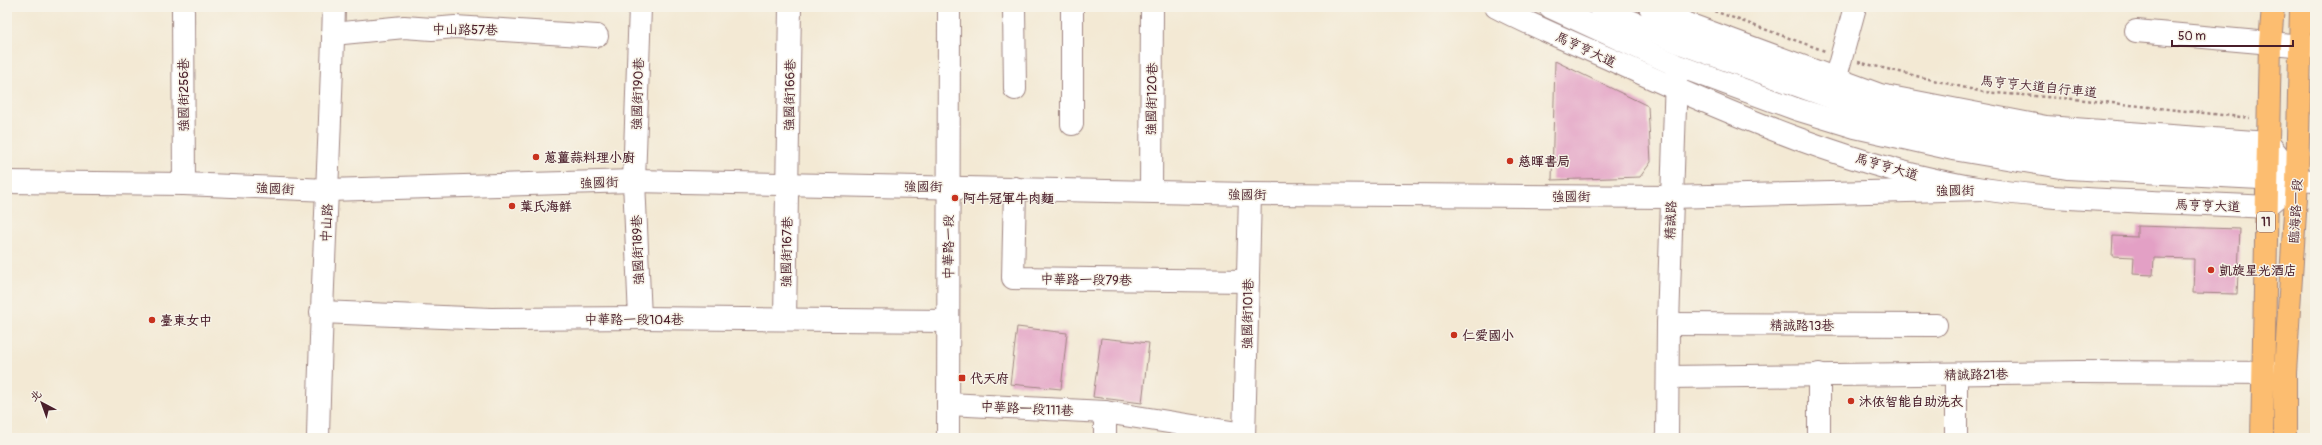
<svg xmlns="http://www.w3.org/2000/svg" width="2322" height="445" viewBox="0 0 2322 445" font-family="Pangolin,'LXGW WenKai TC',sans-serif">
<rect width="100%" height="100%" fill="#f7f3e8"/>
<filter id="ink" filterUnits="userSpaceOnUse"><feTurbulence type="fractalNoise" baseFrequency=".025" numOctaves="2"/><feDisplacementMap in="SourceGraphic" scale="8" xChannelSelector="R" yChannelSelector="G"/><feConvolveMatrix kernelMatrix="1 2 1 2 8 2 1 2 1" color-interpolation-filters="sRGB"/></filter>
<filter id="wash" filterUnits="userSpaceOnUse"><feTurbulence type="fractalNoise" baseFrequency=".012" numOctaves="4" result="noise"/><feDisplacementMap in="SourceGraphic" scale="16" xChannelSelector="R" yChannelSelector="G"/><feGaussianBlur stdDeviation="0.9" result="paint"/><feColorMatrix in="noise" values="0 0 0 0 0 0 0 0 0 0 0 0 0 0 0 0 0 1.4 0 .05"/><feComposite in="paint" operator="in"/></filter>
<g filter="url(#wash)">
<rect width="100%" height="100%" fill="#f3e9d4"/>
<g id="blocks">
<g fill="#e3a0c5">
<path d="M1555,61L1648,106L1651,162L1640,177L1552,180Z"/>
<path d="M2137,226L2240,229L2237,294L2193,293L2194,259L2154,258L2153,275L2133,274L2134,257L2112,256L2113,236L2137,237Z"/>
<path d="M1017,327L1067,333L1061,389L1010,384Z"/>
<path d="M1101,338L1149,343L1142,403L1093,397Z"/>
</g>
</g>
</g>
<g filter="url(#ink)">
<use href="#blocks" fill-opacity="0" stroke="#9e8480" stroke-width="1"/>
<g fill="none" stroke-linecap="round" stroke-linejoin="round">
<g stroke="#9e8480" stroke-width="24">
<g id="minor">
<path d="M183,7L184,184"/>
<path d="M640,7L634,181L640,318"/>
<path d="M1014,7L1015,89"/>
<path d="M1072,7V124"/>
<path d="M1496,7C1536,28 1579,45 1621,64C1732,115 1862,171 1983,189C2077,203 2172,201 2266,207L2297,181"/>
<path d="M1550,7L1676,65L1796,109L1855,127L1953,149L2067,168L2315,181"/>
<path d="M1599,7L1680,43L1883,116L2002,140L2053,147L2268,160L2283,171"/>
<path d="M1650,7L1688,24L1880,95L2046,127L2268,143L2279,157"/>
<path d="M2136,31L2315,47"/>
<path d="M333,34L404,27L432,29L455,27L597,36"/>
<path d="M1832,91L1855,7"/>
<path d="M7,182L184,184L328,190L634,181L1250,194L1671,197L1983,189"/>
<path d="M1015,188L1013,278L1248,281"/>
<path d="M1151,191L1152,7"/>
<path d="M321,312L491,319L640,318L948,321"/>
<path d="M785,319L790,7"/>
<path d="M1668,324L1936,325"/>
<path d="M1819,374V438"/>
<path d="M1956,375V438"/>
<path d="M1668,377L2079,372L2282,373"/>
<path d="M948,404L1105,412L1244,434"/>
<path d="M318,438C321,294 330,151 334,7"/>
<path d="M948,438L949,7"/>
<path d="M1105,438V412"/>
<path d="M1244,438L1250,194"/>
<path d="M1667,438L1668,324L1676,76"/>
</g>
</g>
<g stroke="#9e8480" stroke-width="24">
<g id="major">
<path d="M2262,438L2270,43L2273,7"/>
<path d="M2285,438V373L2297,181L2301,7"/>
</g>
</g>
<g stroke="#9e8480" stroke-width="2.5" stroke-dasharray="3 3" stroke-linecap="butt">
<path d="M1703,7L1825,51"/>
<path d="M1858,62L1983,92L2085,100L2250,118"/>
</g>
<use href="#minor" stroke="#fff" stroke-width="22"/>
<use href="#major" stroke="#fcbd6f" stroke-width="22"/>
</g>
</g>
<g fill="#c8321e" stroke="#f7f3e8" stroke-width="1.5">
<circle cx="536" cy="157" r="4"/>
<circle cx="1510" cy="161" r="4"/>
<circle cx="955" cy="198" r="4"/>
<circle cx="512" cy="206" r="4"/>
<circle cx="2211" cy="270" r="4"/>
<circle cx="152" cy="320" r="4"/>
<circle cx="1454" cy="335" r="4"/>
<rect x="958" y="374" width="8" height="8" rx="2"/>
<circle cx="1851" cy="401" r="4"/>
</g>
<g text-anchor="middle" stroke-width="3" stroke-linejoin="round" paint-order="stroke">
<rect fill="#f7f3e8" stroke="#7e5f64" stroke-width="1" x="2257" y="212" width="18" height="20" rx="3"/>
<g font-size="12" font-weight="bold" fill="#4a1f2b">
<text x="2266" y="226">11</text>
</g>
<g font-size="13" fill="#4a1f2b" stroke="#f7f3e8">
<text transform="translate(465 29) rotate(1)" y="5">中山路57巷</text>
<text transform="translate(1586 49) rotate(25)" y="5">馬亨亨大道</text>
<text transform="translate(2039 86) rotate(6)" y="5">馬亨亨大道自行車道</text>
<text transform="translate(637 94) rotate(-88)" y="5">強國街190巷</text>
<text transform="translate(183 95) rotate(-90)" y="5">強國街256巷</text>
<text transform="translate(789 95) rotate(-89)" y="5">強國街166巷</text>
<text transform="translate(1151 99) rotate(-89)" y="5">強國街120巷</text>
<text transform="translate(1887 166) rotate(16)" y="5">馬亨亨大道</text>
<text transform="translate(599 182) rotate(-2)" y="5">強國街</text>
<text transform="translate(923 186) rotate(1)" y="5">強國街</text>
<text transform="translate(275 188) rotate(3)" y="5">強國街</text>
<text transform="translate(1955 190) rotate(-1)" y="5">強國街</text>
<text transform="translate(1247 194) rotate(1)" y="5">強國街</text>
<text x="1571" y="201">強國街</text>
<text transform="translate(2208 205) rotate(2)" y="5">馬亨亨大道</text>
<text transform="translate(2295 211) rotate(-87)" y="5">臨海路一段</text>
<text transform="translate(1670 220) rotate(-88)" y="5">精誠路</text>
<text transform="translate(326 223) rotate(-87)" y="5">中山路</text>
<text transform="translate(948 247) rotate(-90)" y="5">中華路一段</text>
<text transform="translate(637 250) rotate(-92)" y="5">強國街189巷</text>
<text transform="translate(786 252) rotate(-89)" y="5">強國街167巷</text>
<text transform="translate(1086 279) rotate(1)" y="5">中華路一段79巷</text>
<text transform="translate(1247 314) rotate(-89)" y="5">強國街101巷</text>
<text x="634" y="324">中華路一段104巷</text>
<text x="1802" y="330">精誠路13巷</text>
<text transform="translate(1976 374) rotate(-1)" y="5">精誠路21巷</text>
<text transform="translate(1027 408) rotate(3)" y="5">中華路一段111巷</text>
</g>
<g font-size="13" font-weight="bold" fill="#4a1f2b" stroke="#f7f3e8" text-anchor="start">
<text x="544" y="162">蔥薑蒜料理小廚</text>
<text x="1518" y="166">慈暉書局</text>
<text x="963" y="203">阿牛冠軍牛肉麵</text>
<text x="520" y="211">葉氏海鮮</text>
<text x="2219" y="275">凱旋星光酒店</text>
<text x="160" y="325">臺東女中</text>
<text x="1462" y="340">仁愛國小</text>
<text x="970" y="383">代天府</text>
<text x="1859" y="406">沐依智能自助洗衣</text>
</g>
</g>
<rect width="2322" height="445" fill="none" stroke="#f7f3e8" stroke-width="24"/>
<g transform="translate(42 403) rotate(319)" stroke="#f7f3e8" stroke-width="3" paint-order="stroke">
<path d="M0-3L7 15L0 10L-7 15Z" fill="#4a1f2b"/>
<text y="-6" font-size="11" font-weight="bold" text-anchor="middle" fill="#4a1f2b">北</text>
</g>
<path d="M2172 40v6h121v-6" fill="none" stroke="#4a1f2b" stroke-width="2"/>
<text x="2178" y="40" font-size="12" fill="#4a1f2b" stroke="#f7f3e8" stroke-width="3" paint-order="stroke">50 m</text>
</svg>
